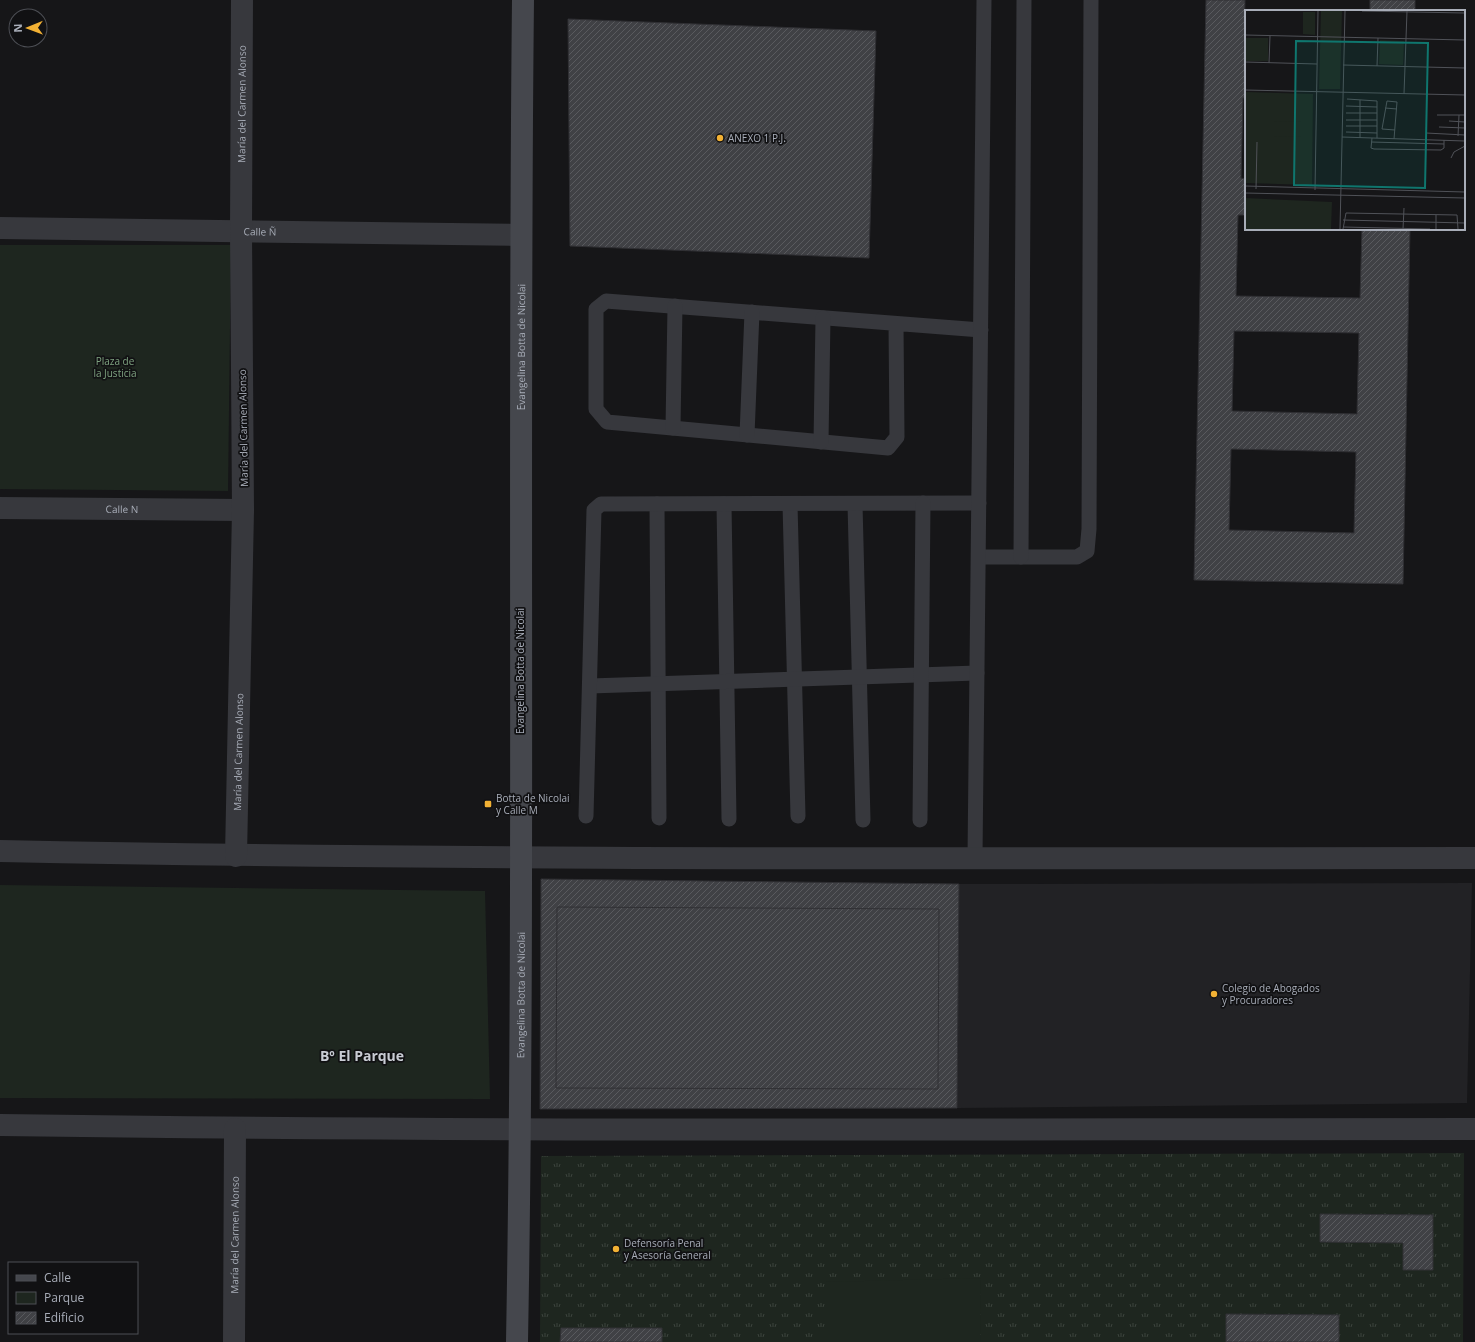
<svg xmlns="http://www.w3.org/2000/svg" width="1475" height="1342" viewBox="0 0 1475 1342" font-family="'Open Sans',sans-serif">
<defs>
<pattern id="grass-tufts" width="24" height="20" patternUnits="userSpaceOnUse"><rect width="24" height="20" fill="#1e261f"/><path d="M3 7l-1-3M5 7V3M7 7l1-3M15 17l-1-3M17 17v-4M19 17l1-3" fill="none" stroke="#3c433d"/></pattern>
<pattern id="building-hatch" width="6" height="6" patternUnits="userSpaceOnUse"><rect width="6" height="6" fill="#404145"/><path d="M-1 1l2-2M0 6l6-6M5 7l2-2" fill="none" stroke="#595a5e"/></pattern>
</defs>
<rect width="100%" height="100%" fill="#161618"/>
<path fill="#222225" d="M1472,883L1467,1103L957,1108L959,884Z"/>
<path fill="url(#grass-tufts)" d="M1464,1153L1463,1342H540L541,1156Z"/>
<g fill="#1e261f">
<path d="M0,245H231L228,491L0,489Z"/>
<path d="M0,885L485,891L490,1099L0,1098Z"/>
<path d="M981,1278L980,1342H825V1282Z"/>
</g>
<g fill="url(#building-hatch)" stroke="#303034" fill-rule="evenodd">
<path d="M1206,0H1245L1244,50H1246V98H1243L1241,178L1246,179V215H1238L1236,296L1360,298L1362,229H1410L1403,584L1194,580ZM1234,331L1359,333L1357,414L1232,411ZM1231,449L1356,452L1354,533L1229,530Z"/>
<rect x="1370" y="0" width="45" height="11"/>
<path d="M568,19L876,31L869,258L570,246Z"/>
<path d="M541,879L959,884L957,1108L540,1109Z"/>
<path d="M557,907L939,909L938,1089L556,1088Z"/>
<path d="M1320,1214L1433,1215V1270H1403V1243L1320,1242Z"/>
<path d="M1226,1314L1339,1315V1342H1226Z"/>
<path d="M561,1328H662V1342H560Z"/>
</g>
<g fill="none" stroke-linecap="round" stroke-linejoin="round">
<g stroke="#37383d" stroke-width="15">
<path d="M896,324L897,437L888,448L607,422L596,409V309L606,301L981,330"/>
<path d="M673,428L675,306"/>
<path d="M747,435L752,312"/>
<path d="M821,442L823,318"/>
<path d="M657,504L659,818"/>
<path d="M724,504L729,819"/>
<path d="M790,504L798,816"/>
<path d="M855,504L863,820"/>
<path d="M979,557H1077L1087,551L1089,529L1091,0"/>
<path d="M1021,557L1024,0"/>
<path d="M590,686L977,673"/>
<path d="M586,816L594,510L601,504L979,503"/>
<path d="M920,820L923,503"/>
<path d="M975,858L984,0"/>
</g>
<g stroke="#37383d" stroke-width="22">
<path id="s1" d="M0,228L520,235"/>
<path id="s2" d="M0,508L243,510"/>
<path d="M0,851C492,861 983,858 1475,858"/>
<path id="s3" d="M236,856L243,510L241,231L242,0"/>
<path d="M0,1125C492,1132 983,1129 1475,1129"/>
<path id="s4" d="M234,1342L235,1129"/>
</g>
<path stroke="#45474d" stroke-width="22" id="s5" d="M517,1342C525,895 518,447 523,0"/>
</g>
<g fill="#f2b134" stroke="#111113" stroke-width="1.5">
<circle cx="720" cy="138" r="4"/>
<rect x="484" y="800" width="8" height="8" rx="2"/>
<circle cx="1214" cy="994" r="4"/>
<circle cx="616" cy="1249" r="4"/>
</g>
<g text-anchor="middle" stroke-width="3.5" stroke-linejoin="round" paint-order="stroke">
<g font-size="10" fill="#a8adb8" stroke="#111113">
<text dy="4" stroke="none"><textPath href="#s3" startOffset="752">María del Carmen Alonso</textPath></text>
<text dy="4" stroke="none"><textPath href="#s1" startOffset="260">Calle Ñ</textPath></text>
<text dy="4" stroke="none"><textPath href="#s5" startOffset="995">Evangelina Botta de Nicolai</textPath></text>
<text transform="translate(243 428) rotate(-91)" y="4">María del Carmen Alonso</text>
<text dy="4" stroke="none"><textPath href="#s2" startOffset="122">Calle N</textPath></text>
<text transform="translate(520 671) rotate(-90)" y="4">Evangelina Botta de Nicolai</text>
<text dy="4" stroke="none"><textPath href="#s3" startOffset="104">María del Carmen Alonso</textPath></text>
<text dy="4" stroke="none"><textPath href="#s5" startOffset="347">Evangelina Botta de Nicolai</textPath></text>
<text dy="4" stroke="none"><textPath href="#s4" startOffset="107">María del Carmen Alonso</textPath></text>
</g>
<g font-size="10" fill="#a8adb8" stroke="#111113" text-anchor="start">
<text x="728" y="142">ANEXO 1 P.J.</text>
<text x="496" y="802">Botta de Nicolai<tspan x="496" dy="12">y Calle M</tspan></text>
<text x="1222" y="992">Colegio de Abogados<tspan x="1222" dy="12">y Procuradores</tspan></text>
<text x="624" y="1247">Defensoría Penal<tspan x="624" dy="12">y Asesoría General</tspan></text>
</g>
<g font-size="10" fill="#7fa381" stroke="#111113">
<text x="115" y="365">Plaza de<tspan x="115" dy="12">la Justicia</tspan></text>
</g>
<g font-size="14" font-weight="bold" fill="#c9ccd4" stroke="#111113">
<text x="362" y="1061">Bº El Parque</text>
</g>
</g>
<g transform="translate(1245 10)">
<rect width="220" height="220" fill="#161618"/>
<path d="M0,82L68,84L67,175L0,173Z" fill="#1e261f"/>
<path d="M76,1H97L95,79H74ZM58,2H70V25L58,24ZM0,28H23V51H0ZM135,30L159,31L158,55L134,54ZM29,111L56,112V127L29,126ZM0,188L87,192L86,219H0Z" fill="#1e261f"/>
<path fill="none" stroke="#505258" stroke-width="1" d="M117,1L220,3M0,25L220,30M0,52L72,54M24,53L25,26M98,55L220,58M132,56L133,28M0,80L220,85M159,84L162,1M102,89L132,91V128M115,90V128M101,96L132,97M140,98L152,99M101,103H132M192,105H220M101,110H132M204,111L220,112M101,116H132M194,117L220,118M101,122L132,123M181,123L220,125M213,126L214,105M97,127L220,131M127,128L126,138L129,139L196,140L199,138V130M149,129L152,92L142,91L137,119L150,120M126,132L199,134M206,148L209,142L220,136M0,176L220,182M11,179L12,132M70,180L73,1M0,183L220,188M98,210L220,213M98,217L185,219M95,219L100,1M98,219L101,203L212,205L213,219M158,219L159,198M191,219V205"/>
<path fill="#0f766e" fill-opacity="0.15" stroke="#0f766e" stroke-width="2" d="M51,31L183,33L180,178L49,175Z"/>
<rect width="220" height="220" fill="none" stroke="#a8adb8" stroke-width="2"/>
</g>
<rect x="8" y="1262" width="130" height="72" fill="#111113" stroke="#4d4f55"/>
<rect x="16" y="1275" width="20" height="6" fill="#45474d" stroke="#4d4f55"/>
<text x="44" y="1282" font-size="12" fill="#a8adb8">Calle</text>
<rect x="16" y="1292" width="20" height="12" fill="#1e261f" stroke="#4d4f55"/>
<text x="44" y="1302" font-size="12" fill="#a8adb8">Parque</text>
<rect x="16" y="1312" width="20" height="12" fill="url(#building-hatch)" stroke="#4d4f55"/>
<text x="44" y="1322" font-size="12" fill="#a8adb8">Edificio</text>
<g transform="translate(28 28) rotate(269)"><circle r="19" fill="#111113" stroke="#4d4f55"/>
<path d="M0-3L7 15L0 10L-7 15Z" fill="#f2b134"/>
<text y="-6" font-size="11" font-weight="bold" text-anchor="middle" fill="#a8adb8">N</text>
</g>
</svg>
